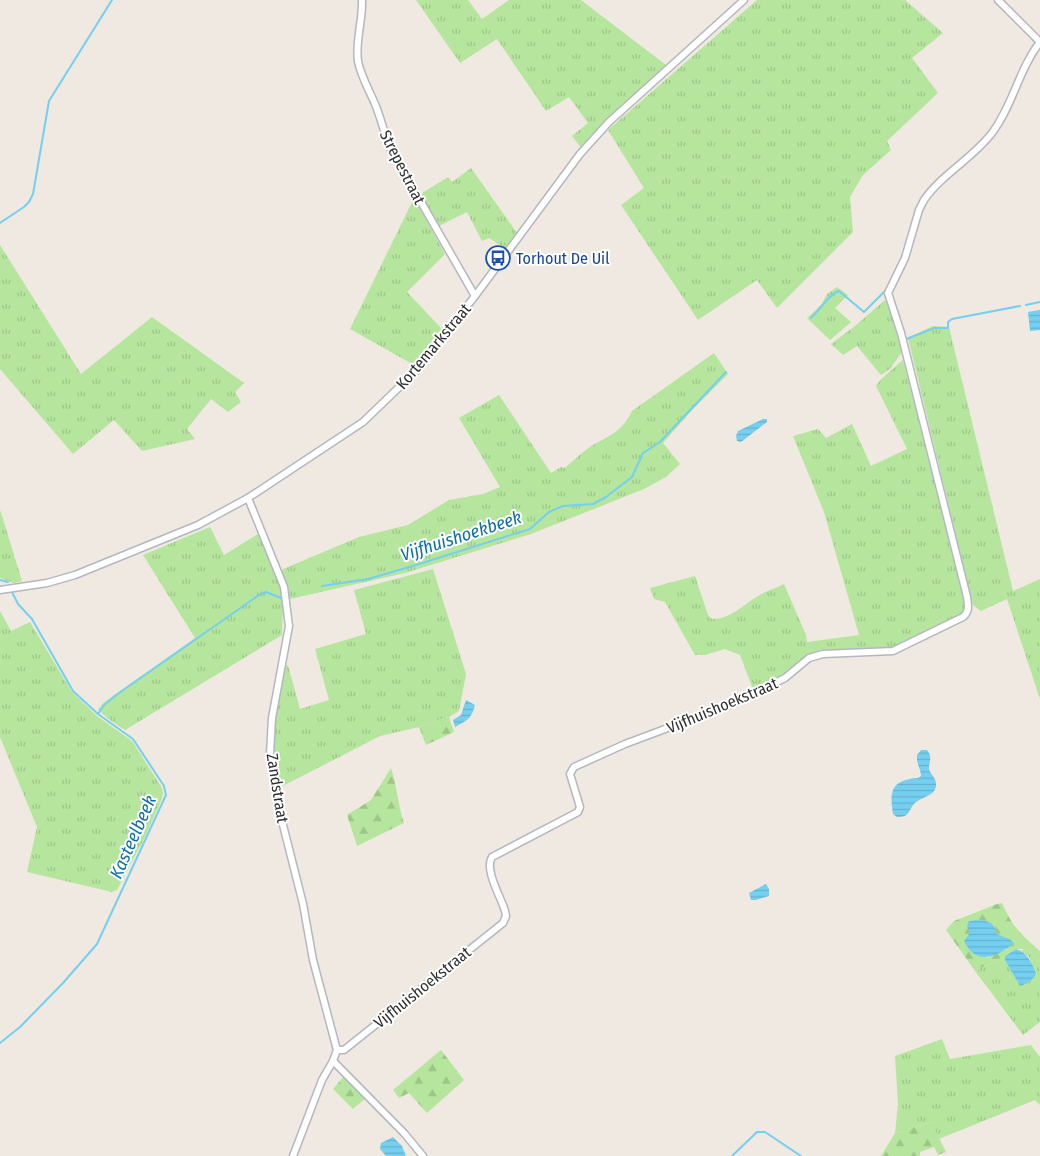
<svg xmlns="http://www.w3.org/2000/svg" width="1040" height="1156" viewBox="0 0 1040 1156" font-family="'Fira Sans Condensed',sans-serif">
<defs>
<pattern id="grass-tufts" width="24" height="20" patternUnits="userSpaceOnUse" patternTransform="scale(1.25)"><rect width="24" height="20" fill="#b6e59e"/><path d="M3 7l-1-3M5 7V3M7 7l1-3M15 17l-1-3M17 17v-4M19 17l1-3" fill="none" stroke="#9dc588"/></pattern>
<pattern id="forest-firs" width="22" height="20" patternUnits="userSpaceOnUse" patternTransform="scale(1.25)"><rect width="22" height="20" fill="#b6e59e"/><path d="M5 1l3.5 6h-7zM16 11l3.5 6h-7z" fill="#9dc588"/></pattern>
<pattern id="water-rules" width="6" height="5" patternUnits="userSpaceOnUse" patternTransform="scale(1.25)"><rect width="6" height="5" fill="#75cff0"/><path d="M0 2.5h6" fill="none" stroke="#66b2ce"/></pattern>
</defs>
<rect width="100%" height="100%" fill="#efe9e1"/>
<g fill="url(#grass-tufts)">
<path d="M416,0H468L482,19L509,0H581L666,65L581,148L572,136L588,123L569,97L546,111L497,39L460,63Z"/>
<path d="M757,0H905L943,33L912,58L938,93L887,141L891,150L863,175L850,197L853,232L777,308L757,280L698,320L621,205L644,188L608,130Z"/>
<path d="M471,168L517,233L505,248L489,238L482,241L467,212L437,227L419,195L448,177L452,182Z"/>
<path d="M414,198L445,254L407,292L442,329L414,365L350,329Z"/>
<path d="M0,245L81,374L152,317L244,383L235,392L241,402L228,412L211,399L187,429L195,439L142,451L114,420L73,454L0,369Z"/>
<path d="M837,287L848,295L835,308L851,322L830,340L807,318L821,305L827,294Z"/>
<path d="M885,300L893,317L902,352L890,369L881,375L857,346L843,355L831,344L855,326Z"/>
<path d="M933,326L949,327L1013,591L1040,579V699L1007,599L981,611L973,605L908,338Z"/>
<path d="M714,353L728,374L693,409L663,443L680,464L666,477L644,489L531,534L405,573L290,599L281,570L359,537L408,525L449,500L483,494L500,487L459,418L499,395L551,473L561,467L565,468C573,461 581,453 590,447C610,435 622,432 632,411Z"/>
<path d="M903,360L967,607L965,613L897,648L822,653L794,671L754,692L740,655L725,649L705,655H695L665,602L654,599L650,588L695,576L708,615L712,619C731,619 743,605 758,596C766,591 776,588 784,584L806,635L807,642L859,635L824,512L793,436L818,429L826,438L852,424L871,466L907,449L876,386C879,380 896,366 903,360Z"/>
<path d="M0,510L3,519L22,581L14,583L0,578Z"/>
<path d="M210,527L224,555L258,534L281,586L283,605L282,635L125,730L110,720L98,710L103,703L195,638L143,555Z"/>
<path d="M433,569L466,674L459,711L449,717L419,727L380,736L279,788L274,760L273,728L283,665H288L300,709L329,700L315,649L366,634L354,590Z"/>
<path d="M0,611L11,631L30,622L72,692L97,716L132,741L162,788L163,794L161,801L145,837L117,890L112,892L27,872L37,827L0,737Z"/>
<path d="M1026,949L1040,961V1022L1023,1035L975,971L1005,956V960L1036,973L1029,957L1021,950Z"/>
<path d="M942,1039L950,1059L1031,1045L1040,1057V1105L1035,1100L939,1139L931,1122L895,1133L898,1104L895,1056Z"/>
</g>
<g fill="url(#forest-firs)" fill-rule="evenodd">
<path d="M449,717L454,732L426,745L419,727Z"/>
<path d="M391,768C397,786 398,805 404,823L357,846L347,815L371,800Z"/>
<path d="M1002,903C1012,926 1021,935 1040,951V961L1026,949H1016L1005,956L975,971L946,930L954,921L997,904ZM976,920L987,921C994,931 1002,938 1007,949L987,958L970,933L969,921Z"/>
<path d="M441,1050L464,1080L427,1113L409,1093L399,1098L393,1090Z"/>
<path d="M345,1075L367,1097L353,1109L333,1089Z"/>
<path d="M931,1122L946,1152L938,1155L934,1147L920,1152V1156H881L895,1133Z"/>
</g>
<g fill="url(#water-rules)">
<path d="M1040,310V330L1030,331L1028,312Z"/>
<path d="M763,419H767V422L741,442L737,441L736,436L738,431Z"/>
<path d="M466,700L475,705C472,718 467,721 455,727L453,720L461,715Z"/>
<path d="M921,750H927C933,757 929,761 929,769C930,774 936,778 936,783C937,797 921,796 914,804C908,811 910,817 897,817L893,814C889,790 892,780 918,778L921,776C921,769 916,764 917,755Z"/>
<path d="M766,884L769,889V896L756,900H751L749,893Z"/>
<path d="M976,920C989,921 993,921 997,934L1009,939L1014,943C996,958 976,966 964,941L970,933L967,926L969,921Z"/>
<path d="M1016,949C1027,952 1032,963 1036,973C1034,980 1026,984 1020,986L1005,960V956Z"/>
<path d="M393,1137L402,1146L406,1156H386L380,1149L381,1143Z"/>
</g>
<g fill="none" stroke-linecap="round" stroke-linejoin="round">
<g stroke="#75cff0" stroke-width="2">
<path d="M0,223L24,207L29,202L33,194L49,101L112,0"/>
<path d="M1026,305L1040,302"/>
<path d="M811,318C820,310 829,294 839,291L864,312L886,290"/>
<path d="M904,340L934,328H948V322L952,319L1020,306"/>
<path d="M0,580L8,582"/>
<path d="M322,586L368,579L416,565L530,529L549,512L563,506L593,504L606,497L632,477L643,453L660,442L726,372"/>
<path d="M98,714L104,705L119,693L259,595L266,592L281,598"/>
<path d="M0,1043L20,1027L63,983L97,944L166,795L164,786L133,739L98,714L73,691L32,619L18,604L12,592"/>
<path d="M732,1156L757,1132H765L801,1156"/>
</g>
<g stroke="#b4b7c1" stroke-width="9">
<g id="minor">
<path d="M362,0C363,20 355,41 358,61C360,74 370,92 375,104C381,118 384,133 390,148L475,296"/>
<path d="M998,0L1040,42"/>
<path d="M248,498L284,587L289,626L272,718L270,754L283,825L303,904L313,960L337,1050L333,1061L322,1080L293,1156"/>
<path d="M0,590L47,583L75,575L198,525L248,498L363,422L415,372L475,296L580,154L609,122L744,0"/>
<path d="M337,1050H344L503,923L506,916L505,911C501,897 484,870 492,857L578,812L580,807L570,774L574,767L625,744L737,702L785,678L809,658L823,654L893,651L963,617C970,611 968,605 967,597L901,333L888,293L905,258L919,210L924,200C942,174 973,158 992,133C1013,105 1019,69 1040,42"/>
<path d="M333,1061L404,1133L423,1156"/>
</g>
</g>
<use href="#minor" stroke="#fff" stroke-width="6"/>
</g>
<defs>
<g id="bus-ring" transform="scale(1.25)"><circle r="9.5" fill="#fff" stroke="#1a4fb4" stroke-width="1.5"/><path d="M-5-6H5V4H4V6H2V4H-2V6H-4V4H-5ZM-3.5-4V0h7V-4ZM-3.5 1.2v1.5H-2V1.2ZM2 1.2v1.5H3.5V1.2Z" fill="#1a4fb4"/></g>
</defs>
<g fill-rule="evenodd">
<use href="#bus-ring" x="498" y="258"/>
</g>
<g text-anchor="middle" stroke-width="4" stroke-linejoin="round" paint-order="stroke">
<g font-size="16" fill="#2e2e2e" stroke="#fff">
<text transform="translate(403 167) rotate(63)" y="6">Strepestraat</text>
<text transform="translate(433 346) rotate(-50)" y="6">Kortemarkstraat</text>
<text transform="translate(722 705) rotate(-23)" y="6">Vijfhuishoekstraat</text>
<text transform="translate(278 788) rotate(81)" y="6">Zandstraat</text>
<text transform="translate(422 987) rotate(-39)" y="6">Vijfhuishoekstraat</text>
</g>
<g font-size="16" fill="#164399" stroke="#fff" text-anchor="start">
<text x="516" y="264">Torhout De Uil</text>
</g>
<g font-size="18" font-style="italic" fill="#0d6fa3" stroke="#fff">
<text transform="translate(461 536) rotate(-18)" y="6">Vijfhuishoekbeek</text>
<text transform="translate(133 837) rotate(-66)" y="6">Kasteelbeek</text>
</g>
</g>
</svg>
